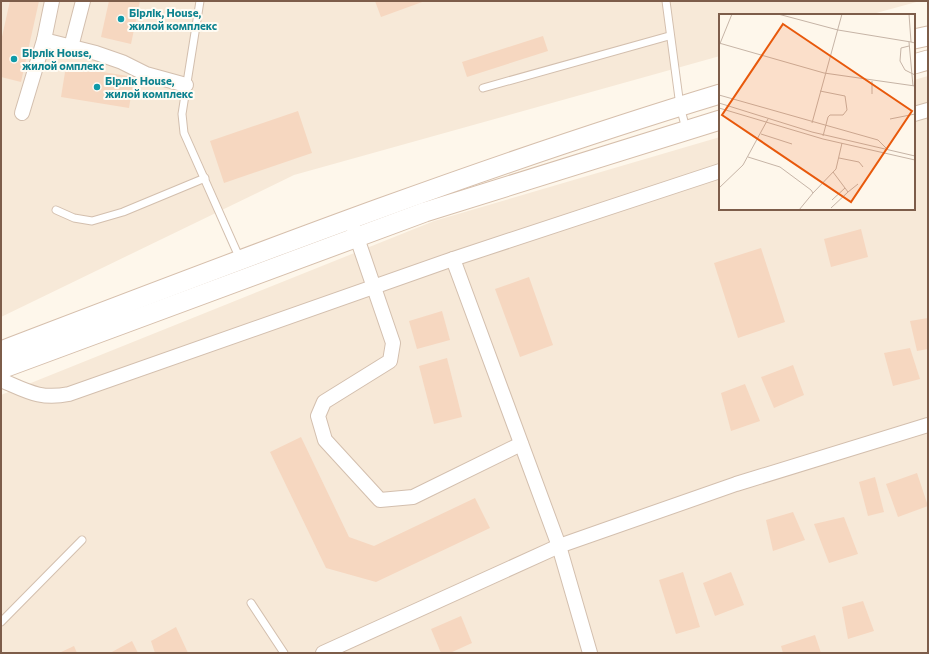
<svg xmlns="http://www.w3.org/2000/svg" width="929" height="654" viewBox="0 0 929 654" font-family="Commissioner,sans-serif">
<rect width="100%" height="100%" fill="#fef7eb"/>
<g fill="#f7e9d8">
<path d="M1,1H920L869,15H720V56L294,175L1,317Z"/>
<path d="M928,76V653H1V395L434,221L720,137V209H914V80Z"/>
</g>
<g fill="#f6d7c0">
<path d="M10,1H39L21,82L1,77V41Z"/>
<path d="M109,1H140L131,44L101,37Z"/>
<path d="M375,1H425L381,17Z"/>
<path d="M543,36L548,51L467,77L462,62Z"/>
<path d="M66,66L134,77L129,108L61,97Z"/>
<path d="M298,111L312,153L224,183L210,141Z"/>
<path d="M861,229L868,257L831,267L824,239Z"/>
<path d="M761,248L785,322L738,338L714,263Z"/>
<path d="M529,277L553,345L520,357L495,289Z"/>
<path d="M442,311L450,340L417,349L409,321Z"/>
<path d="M928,318V349L917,351L910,321Z"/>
<path d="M910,348L920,379L893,386L884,353Z"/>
<path d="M447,358L462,417L434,424L419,366Z"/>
<path d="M793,365L804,395L774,408L761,377Z"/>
<path d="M745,384L760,421L731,431L721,393Z"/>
<path d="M301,437L349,537L374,546L475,498L490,528L376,582L326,568L270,452Z"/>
<path d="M917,473L928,506L898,517L886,484Z"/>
<path d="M875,477L884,512L868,516L859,482Z"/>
<path d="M793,512L805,540L773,551L766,520Z"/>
<path d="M844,517L858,554L829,563L814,524Z"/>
<path d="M683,572L700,627L676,634L659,580Z"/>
<path d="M731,572L744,605L715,616L703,583Z"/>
<path d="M863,601L874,631L848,639L842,607Z"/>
<path d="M461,616L472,643L450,653H441L431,629Z"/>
<path d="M176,627L188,653H155L151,641Z"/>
<path d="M815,635L821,653H783L781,646Z"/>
<path d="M132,641L138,653H110Z"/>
<path d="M74,646L77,653H59Z"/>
</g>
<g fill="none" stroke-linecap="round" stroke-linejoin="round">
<g stroke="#d3bfae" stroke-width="9">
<g id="lane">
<path d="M200,1L182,114L184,133L240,259"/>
<path d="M666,1L680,106L686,129"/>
<path d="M483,88L669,36"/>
<path d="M56,210L74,218L92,221L123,212L205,178"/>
<path d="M251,603L284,653"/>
<path d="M1,622L82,540"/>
</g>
</g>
<g stroke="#d3bfae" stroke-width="16">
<g id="street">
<path d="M44,40L52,1"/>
<path d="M71,47L83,1"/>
<path d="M22,113L44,40L96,53L122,62L146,74L186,85"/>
<path d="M914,114L928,110"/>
<path d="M354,229L393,343L390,361L324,402L318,416L325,440L380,500L413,497L521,444"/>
<path d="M453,259L559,546L590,653"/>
<path d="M1,380C27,391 40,400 69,394L453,259L720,171"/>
<path d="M323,653L559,546L736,484L928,425"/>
</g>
</g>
<g stroke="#d6bfac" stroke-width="21">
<g id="secondary">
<path d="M914,39L928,36"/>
<path d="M914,64L928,60"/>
<path d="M1,351C239,260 476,168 720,94"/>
<path d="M1,369L425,212L720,120"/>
</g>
</g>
<use href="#lane" stroke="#fff" stroke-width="7"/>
<use href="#street" stroke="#fff" stroke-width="14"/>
<use href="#secondary" stroke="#fff" stroke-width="19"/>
</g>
<g fill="#0f9aa8" stroke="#fffbf3" stroke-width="1.5">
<circle cx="121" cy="19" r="4"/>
<circle cx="14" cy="59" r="4"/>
<circle cx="97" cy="87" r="4"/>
</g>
<g text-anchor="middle" stroke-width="4" stroke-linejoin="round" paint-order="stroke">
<g font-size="11" font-weight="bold" fill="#0d838f" stroke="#fffbf3" text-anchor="start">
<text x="129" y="17">Бірлік, House,<tspan x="129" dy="13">жилой комплекс</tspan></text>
<text x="22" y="57">Бірлік House,<tspan x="22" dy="13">жилой омплекс</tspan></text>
<text x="105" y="85">Бірлік House,<tspan x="105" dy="13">жилой комплекс</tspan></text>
</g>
</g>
<g transform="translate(719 14)">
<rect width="196" height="196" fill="#fef7eb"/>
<path fill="none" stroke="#c6b4a6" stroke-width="1" d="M59,0L119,16L192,28M190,0L192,28L196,29M190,28L194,72M0,29L105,59L196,72M0,32L13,0M190,32L182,34L181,47L186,56L196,61M101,77L126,82L128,96L124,101H111L109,103L104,122M153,80V67M0,81L159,126L168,135M0,89L93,118L196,142M0,94L104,125L196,146M171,105L196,100M93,109L123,0M42,120L73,130M29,143L61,153L92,176L94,179L80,196M120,144L140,148L144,153M114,158L129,178L139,170M0,174L24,151L49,105M94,179L117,155L123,129M113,186L126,174M112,194L129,178"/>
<path fill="#e8590c" fill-opacity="0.15" stroke="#e8590c" stroke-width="2" d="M64,10L193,97L132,188L3,101Z"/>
<rect width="196" height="196" fill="none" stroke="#7d5d4a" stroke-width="2"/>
</g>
<rect width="929" height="654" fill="none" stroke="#7d5d4a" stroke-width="4"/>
</svg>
